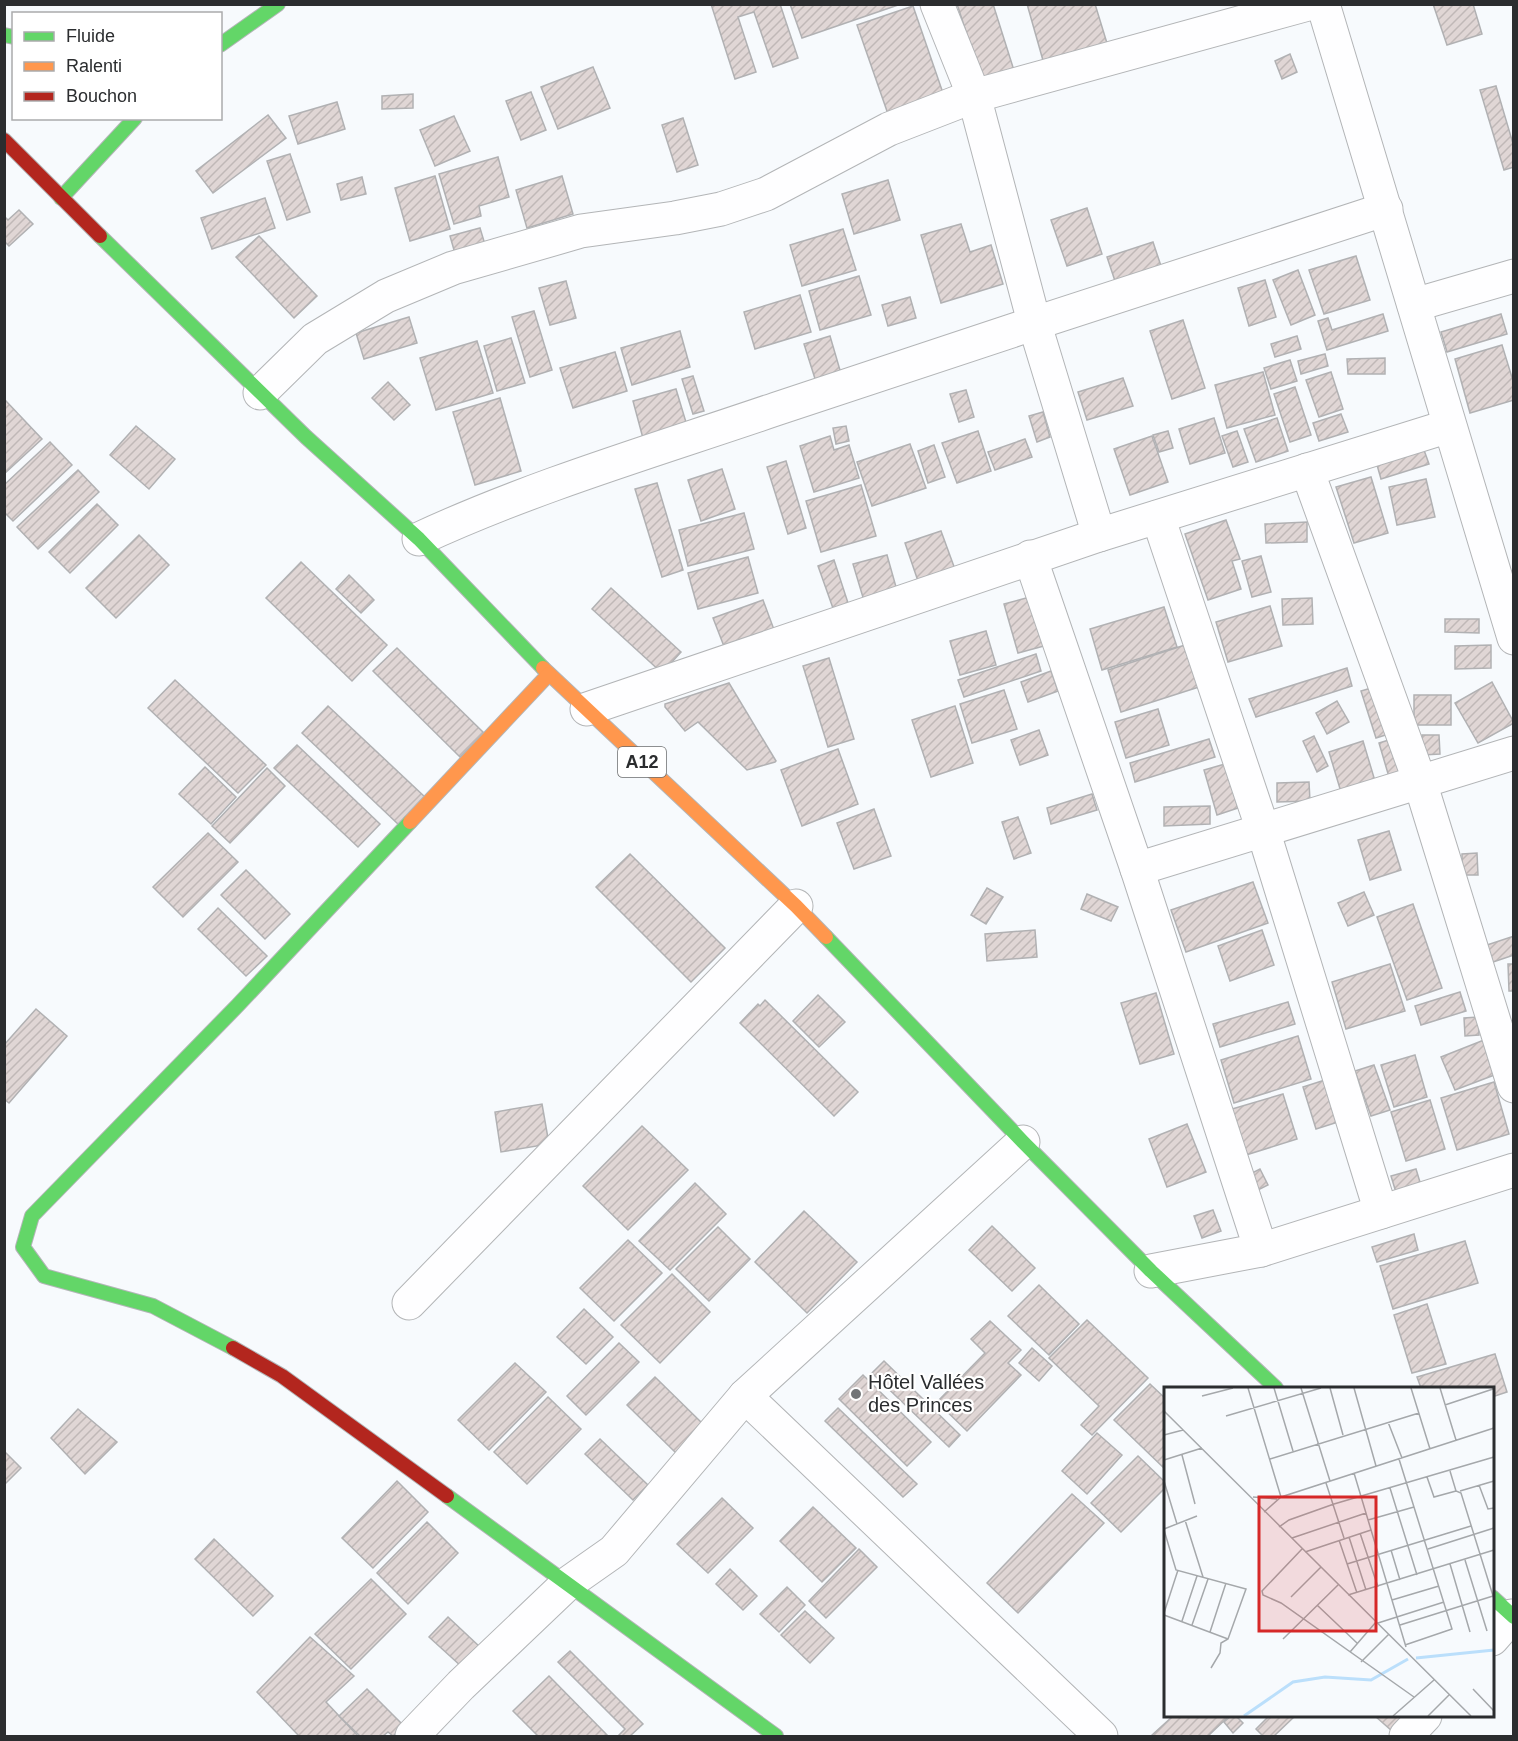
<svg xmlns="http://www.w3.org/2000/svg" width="1518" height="1741" viewBox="0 0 1518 1741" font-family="Arial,sans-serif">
<defs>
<pattern id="building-hatch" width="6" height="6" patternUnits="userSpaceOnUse" patternTransform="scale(1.5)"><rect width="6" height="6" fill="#e0d6d5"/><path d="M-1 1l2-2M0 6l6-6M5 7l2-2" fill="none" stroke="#c0b8b7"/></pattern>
</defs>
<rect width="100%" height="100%" fill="#f7fafd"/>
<g fill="url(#building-hatch)" stroke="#b1b1b3" stroke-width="1.5">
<path d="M711,4H780L798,58L773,67L754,12L738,17L756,72L735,79Z"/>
<path d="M790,4H901L802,38Z"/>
<path d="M957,4H993L1017,80L985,90Z"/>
<path d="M1027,4H1095L1110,53L1046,71Z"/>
<path d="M1433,4H1473L1482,34L1447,45Z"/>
<path d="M913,6L944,96L888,114L857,25Z"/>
<path d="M1290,54L1297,72L1282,79L1275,61Z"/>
<path d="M593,67L610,108L558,129L541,87Z"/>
<path d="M1496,86L1514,147V167L1504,170L1480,90Z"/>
<path d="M531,92L546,130L521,140L506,101Z"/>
<path d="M413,94V108L382,109V96Z"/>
<path d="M337,102L345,129L298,144L289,116Z"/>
<path d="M268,115L286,138L213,193L196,171Z"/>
<path d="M454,116L470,151L435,166L420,130Z"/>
<path d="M683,118L698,165L677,172L662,125Z"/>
<path d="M290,154L310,212L287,220L267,161Z"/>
<path d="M498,157L509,197L479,206L481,216L454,224L439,174Z"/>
<path d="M435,176L450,229L410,241L395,188Z"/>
<path d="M562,176L573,214L527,228L516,190Z"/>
<path d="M362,177L366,194L341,200L337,184Z"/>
<path d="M888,180L900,220L854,234L842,194Z"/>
<path d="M265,198L275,228L212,249L201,218Z"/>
<path d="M1087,208L1102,254L1067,266L1051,220Z"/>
<path d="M19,210L33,224L9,246L4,241V216L8,220Z"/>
<path d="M961,224L970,252L991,245L1003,284L941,303L921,235Z"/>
<path d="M480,228L486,248L456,257L450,236Z"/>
<path d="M843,229L856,270L802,286L790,245Z"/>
<path d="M259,236L317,296L294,318L236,257Z"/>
<path d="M1153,242L1164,275L1118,290L1107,257Z"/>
<path d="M1356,256L1370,300L1324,314L1309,270Z"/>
<path d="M1298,270L1315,315L1291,325L1273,280Z"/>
<path d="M859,276L871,315L820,330L809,291Z"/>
<path d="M1265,280L1276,317L1249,326L1238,288Z"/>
<path d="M566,281L576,318L550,325L539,288Z"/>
<path d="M800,295L811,332L755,349L744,312Z"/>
<path d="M910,297L916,318L888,326L882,305Z"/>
<path d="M534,311L552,370L530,377L512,317Z"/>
<path d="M1383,314L1388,331L1327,350L1318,321L1328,318L1332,330Z"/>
<path d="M1501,314L1507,334L1447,352L1441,332Z"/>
<path d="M409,317L417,343L364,359L356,333Z"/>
<path d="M1183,320L1205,388L1172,399L1150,331Z"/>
<path d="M680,331L690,367L632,385L621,348Z"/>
<path d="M830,336L842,377L817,385L804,344Z"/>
<path d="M1297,336L1301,349L1275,357L1271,344Z"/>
<path d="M511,338L525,383L497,391L484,346Z"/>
<path d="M477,341L493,393L436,410L420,358Z"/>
<path d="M1502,345L1514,384V400L1470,413L1455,359Z"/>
<path d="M615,352L627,391L573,408L560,368Z"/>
<path d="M1325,354L1328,366L1301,374L1298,361Z"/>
<path d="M1385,358V374H1348L1347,359Z"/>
<path d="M1290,360L1297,381L1271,389L1264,368Z"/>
<path d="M1263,372L1275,415L1227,428L1215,385Z"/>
<path d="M1331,372L1343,409L1319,417L1306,380Z"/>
<path d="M693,376L704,411L693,414L682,379Z"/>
<path d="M1123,378L1133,406L1087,420L1078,392Z"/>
<path d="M388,382L410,405L394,420L372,398Z"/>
<path d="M1295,387L1311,435L1290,442L1274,394Z"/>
<path d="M676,389L688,429L644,442L633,401Z"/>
<path d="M966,390L974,417L959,422L950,394Z"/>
<path d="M500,398L521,471L475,485L453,412Z"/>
<path d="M6,401L42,439L4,474V402Z"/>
<path d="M1043,412L1050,437L1037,442L1029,416Z"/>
<path d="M1341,414L1348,432L1319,441L1313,423Z"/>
<path d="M1214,418L1225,453L1190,464L1179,429Z"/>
<path d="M1277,418L1288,451L1256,462L1244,429Z"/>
<path d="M136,426L175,459L149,489L110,455Z"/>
<path d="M846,426L849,441L836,444L833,428Z"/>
<path d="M978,431L991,471L957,483L942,443Z"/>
<path d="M1168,431L1173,448L1159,452L1153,435Z"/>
<path d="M1237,431L1248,462L1233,467L1222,436Z"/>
<path d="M830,436L834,450L849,445L859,478L814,492L800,446Z"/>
<path d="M1152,436L1168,482L1130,495L1114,449Z"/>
<path d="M1025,439L1032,457L995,470L988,452Z"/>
<path d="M50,442L72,465L13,521L4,512V485Z"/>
<path d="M910,444L926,488L872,506L857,462Z"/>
<path d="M934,445L945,477L928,483L918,451Z"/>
<path d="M1424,450L1429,464L1381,479L1377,465Z"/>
<path d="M786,461L806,528L788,534L767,467Z"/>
<path d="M722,469L735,509L701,521L688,480Z"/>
<path d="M78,470L99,492L38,549L17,527Z"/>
<path d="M1371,477L1388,533L1354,543L1336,487Z"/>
<path d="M1426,479L1435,517L1397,525L1389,487Z"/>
<path d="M657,483L683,570L662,577L635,489Z"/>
<path d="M861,485L876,536L821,552L806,501Z"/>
<path d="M97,504L118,525L70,573L49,552Z"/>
<path d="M744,513L754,549L688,566L679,530Z"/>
<path d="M1226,520L1240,559L1232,561L1241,589L1208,600L1185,534Z"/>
<path d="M1307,522V542L1266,543L1265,524Z"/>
<path d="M941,531L956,572L919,584L905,543Z"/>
<path d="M139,535L169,565L116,618L86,588Z"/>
<path d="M887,555L898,594L865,604L853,564Z"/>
<path d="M1261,556L1271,592L1252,597L1242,561Z"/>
<path d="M748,557L758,593L698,609L688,573Z"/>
<path d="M834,560L849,606L834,611L818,566Z"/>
<path d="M301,562L387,645L352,681L266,598Z"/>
<path d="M349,575L374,600L361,613L336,589Z"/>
<path d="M611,588L681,652L662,673L592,609Z"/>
<path d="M1030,597L1044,646L1018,653L1004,604Z"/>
<path d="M1312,598L1313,624L1283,625L1282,599Z"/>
<path d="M763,600L776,635L727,654L713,618Z"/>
<path d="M1270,606L1282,646L1228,662L1216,622Z"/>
<path d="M1164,607L1177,647L1102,670L1090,629Z"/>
<path d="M1445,619H1479V633L1445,632Z"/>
<path d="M986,631L996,665L960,675L950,641Z"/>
<path d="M1185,645L1199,687L1121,712L1108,670Z"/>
<path d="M1491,645V668L1455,669V646Z"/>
<path d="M397,648L484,733L460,757L373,671Z"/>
<path d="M1036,654L1041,671L964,697L958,680Z"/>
<path d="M829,658L854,739L828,747L803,666Z"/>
<path d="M1347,668L1352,686L1256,717L1249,699Z"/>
<path d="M1051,671L1058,691L1028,702L1021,682Z"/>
<path d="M175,680L266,765L238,793L148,708Z"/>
<path d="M1492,682L1514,723L1478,743L1455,703Z"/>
<path d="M729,683L776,761L775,762L747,770L698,722L685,731L665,707V704Z"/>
<path d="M1378,686L1392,733L1376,738L1361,691Z"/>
<path d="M1004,690L1017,729L972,743L960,704Z"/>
<rect x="1414" y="695" width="37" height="30"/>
<path d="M1337,701L1349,722L1327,734L1316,713Z"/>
<path d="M328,706L426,798L399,825L302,733Z"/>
<path d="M955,706L973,763L931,777L912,720Z"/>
<path d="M1158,709L1169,745L1126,758L1115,722Z"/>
<path d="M1039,730L1048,755L1020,765L1011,740Z"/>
<path d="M1422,735H1439L1440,754L1423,755Z"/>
<path d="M1314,736L1328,766L1317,772L1303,741Z"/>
<path d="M1209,739L1215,757L1135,782L1130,763Z"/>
<path d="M1392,739L1402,774L1389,777L1379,743Z"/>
<path d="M1363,741L1375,781L1341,792L1329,752Z"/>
<path d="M297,745L380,824L358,847L274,768Z"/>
<path d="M838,749L858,804L802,826L781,770Z"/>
<path d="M1225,764L1238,808L1217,815L1204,770Z"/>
<path d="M205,767L236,797L211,824L179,794Z"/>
<path d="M267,768L285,786L230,843L212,826Z"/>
<path d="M1309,782L1310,801L1277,802V783Z"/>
<path d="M1092,794L1097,810L1051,824L1047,808Z"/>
<path d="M1210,806V824L1164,826V807Z"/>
<path d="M874,809L891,856L854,869L837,823Z"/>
<path d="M1018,817L1031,853L1014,859L1002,822Z"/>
<path d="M1389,831L1401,870L1370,880L1358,840Z"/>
<path d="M208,833L238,862L183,917L153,887Z"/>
<path d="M1477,853L1478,875H1462V854Z"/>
<path d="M630,854L725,948L691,982L596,887Z"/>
<path d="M246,870L290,914L265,939L221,895Z"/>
<path d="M1253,882L1268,923L1186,952L1171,910Z"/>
<path d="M987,888L1003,897L986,924L971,915Z"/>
<path d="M1364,892L1374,915L1348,926L1338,903Z"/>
<path d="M1087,894L1118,907L1111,921L1081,909Z"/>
<path d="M1413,904L1442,988L1407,1000L1377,917Z"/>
<path d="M218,908L267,956L246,976L198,929Z"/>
<path d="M1035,930L1037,957L987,961L985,934Z"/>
<path d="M1262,930L1274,965L1230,981L1218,946Z"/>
<path d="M1514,936V955L1493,962L1487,945Z"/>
<path d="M1390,964L1405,1011L1346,1029L1332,982Z"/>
<path d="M1508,964H1514V991H1509Z"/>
<path d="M1460,992L1466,1011L1421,1025L1415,1006Z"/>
<path d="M1156,993L1174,1054L1140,1064L1121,1003Z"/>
<path d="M818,995L845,1022L819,1047L793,1021Z"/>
<path d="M765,1000L858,1092L834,1116L740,1023L758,1004L760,1006Z"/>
<path d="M1288,1002L1295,1024L1220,1047L1213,1024Z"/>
<path d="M36,1009L67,1036L9,1103L4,1099V1045Z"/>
<path d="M1478,1017L1479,1035L1465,1036L1464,1018Z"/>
<path d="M1298,1036L1311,1079L1234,1103L1221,1060Z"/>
<path d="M1484,1040L1497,1074L1455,1090L1441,1057Z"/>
<path d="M1415,1055L1427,1097L1394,1107L1381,1065Z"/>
<path d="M1374,1065L1390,1110L1371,1116L1355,1071Z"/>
<path d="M1325,1080L1338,1122L1316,1129L1303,1087Z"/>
<path d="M1494,1082L1509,1134L1457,1150L1441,1098Z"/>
<path d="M1283,1094L1297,1139L1246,1155L1232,1109Z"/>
<path d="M1430,1100L1445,1149L1406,1161L1391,1112Z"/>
<path d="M542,1104L549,1144L501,1152L495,1112Z"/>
<path d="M1187,1124L1206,1172L1167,1187L1149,1139Z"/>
<path d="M642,1126L688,1170L628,1230L583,1186Z"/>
<path d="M1260,1169L1268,1185L1252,1193L1244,1177Z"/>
<path d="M1416,1169L1423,1192L1398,1199L1391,1176Z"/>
<path d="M695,1183L726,1214L670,1270L639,1241Z"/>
<path d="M1213,1210L1221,1231L1202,1238L1194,1216Z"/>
<path d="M804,1211L857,1262L807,1313L755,1262Z"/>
<path d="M992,1226L1035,1268L1012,1291L969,1250Z"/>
<path d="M718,1227L750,1259L709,1301L676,1269Z"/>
<path d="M1414,1234L1418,1250L1377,1262L1372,1247Z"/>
<path d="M628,1240L662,1273L614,1321L580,1288Z"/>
<path d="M1465,1241L1478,1283L1393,1309L1380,1266Z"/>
<path d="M672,1274L710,1312L660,1363L621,1325Z"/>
<path d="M1039,1285L1079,1324L1049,1355L1008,1316Z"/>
<path d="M1427,1304L1446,1364L1412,1373L1394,1315Z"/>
<path d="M584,1309L613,1337L586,1364L557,1337Z"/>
<path d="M1087,1320L1148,1378L1092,1435L1081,1425L1099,1406L1049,1358Z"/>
<path d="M990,1321L1021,1350L1008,1363L1021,1375L967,1431L937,1402L985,1353L971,1339Z"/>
<path d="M619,1343L639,1362L586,1415L567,1396Z"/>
<path d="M1032,1348L1052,1366L1039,1381L1019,1363Z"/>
<path d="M1495,1354L1507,1392L1492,1397V1388H1421L1417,1377Z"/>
<path d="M884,1361L960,1435L949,1447L872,1373Z"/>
<path d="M515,1363L546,1392L489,1450L458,1420Z"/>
<path d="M863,1375L931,1442L907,1466L839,1399Z"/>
<path d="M655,1377L704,1425L676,1453L627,1405Z"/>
<path d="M1150,1384L1166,1399V1470L1114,1420Z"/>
<path d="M548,1397L581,1429L527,1484L494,1452Z"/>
<path d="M838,1408L917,1484L903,1497L825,1421Z"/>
<path d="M78,1409L117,1442L85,1474L51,1438Z"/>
<path d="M1097,1433L1122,1455L1087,1494L1062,1471Z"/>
<path d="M600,1439L648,1485L633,1500L585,1454Z"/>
<path d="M4,1451L21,1468L4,1485Z"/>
<path d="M1138,1456L1166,1483V1487L1121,1532L1091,1503Z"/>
<path d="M397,1481L428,1512L373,1568L342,1538Z"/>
<path d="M1072,1494L1104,1523L1018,1613L987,1583Z"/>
<path d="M722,1498L753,1528L708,1573L677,1544Z"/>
<path d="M813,1507L856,1548L822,1582L780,1541Z"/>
<path d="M427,1522L458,1553L408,1604L377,1573Z"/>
<path d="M214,1539L273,1596L253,1616L195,1559Z"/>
<path d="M859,1549L877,1567L826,1618L809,1601Z"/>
<path d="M730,1569L757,1596L743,1610L716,1584Z"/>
<path d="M371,1579L406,1614L351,1669L315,1634Z"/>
<path d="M787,1587L805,1605L779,1632L760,1614Z"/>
<path d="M805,1611L834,1638L810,1663L781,1635Z"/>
<path d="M448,1617L480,1647L462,1667L429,1637Z"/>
<path d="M310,1637L354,1676L326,1702L358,1736H299L257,1692Z"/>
<path d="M570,1651L643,1724L630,1736H618L625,1729L558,1662Z"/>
<path d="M549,1676L608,1736H538L513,1711Z"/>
<path d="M367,1689L404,1726L393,1736L388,1732L383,1736H360L339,1716Z"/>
<path d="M1173,1716H1229L1208,1736H1151Z"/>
<path d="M1231,1716H1236L1243,1723L1233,1733L1224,1722Z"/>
<path d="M1269,1716H1295L1274,1736H1263L1256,1729Z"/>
<path d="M1375,1716H1407L1392,1731Z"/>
</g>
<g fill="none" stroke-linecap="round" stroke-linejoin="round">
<g stroke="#b3b5b7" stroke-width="35">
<g id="street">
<path d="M937,4L974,96L1034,322L1099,535"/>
<path d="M1323,4L1514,638"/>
<path d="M1414,305L1514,276"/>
<path d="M260,393L315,339L386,296L453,268L581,231L675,218L721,209L766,194L889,129L974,96L1308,4"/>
<path d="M1307,470L1420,782L1514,1086"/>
<path d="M1158,517L1263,830L1381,1212"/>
<path d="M419,539C533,486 656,450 776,409C979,341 1182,275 1386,209"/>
<path d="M1030,557L1137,869L1261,1250"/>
<path d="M587,709L1099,535L1449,426"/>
<path d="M1137,869L1514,753"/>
<path d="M1151,1271L1261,1250L1514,1170"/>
<path d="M409,1303L796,906"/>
<path d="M745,1396L1101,1736"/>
<path d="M1492,1639L1512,1616"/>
<path d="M412,1736L461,1685L567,1584L614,1551L745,1396L1023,1142"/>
<path d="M1406,1736L1425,1716"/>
</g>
</g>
<g stroke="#b3b5b7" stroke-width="16">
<g id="fast">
<path d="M4,35L14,37"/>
<path d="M220,45L278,4"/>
<path d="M61,198L135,118"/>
<path d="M100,236L306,437L419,539L543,668"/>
<path d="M826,937L1023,1142L1151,1271L1276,1388"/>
<path d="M233,1348L153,1306L44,1276L23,1247L32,1216L238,1005L410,822"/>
<path d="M447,1496L776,1736"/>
<path d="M1492,1597L1514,1617"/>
</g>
</g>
<g stroke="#b3b5b7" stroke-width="16">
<g id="slow">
<path d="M543,668L796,906L826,937"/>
<path d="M410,822L549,674"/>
</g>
</g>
<g stroke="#b3b5b7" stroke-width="16">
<g id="jam">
<path d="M4,140L100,236"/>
<path d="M233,1348L282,1376L447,1496"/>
</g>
</g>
<use href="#street" stroke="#fefeff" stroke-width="33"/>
<use href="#fast" stroke="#63d668" stroke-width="14"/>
<use href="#slow" stroke="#ff974d" stroke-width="14"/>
<use href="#jam" stroke="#b3261e" stroke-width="14"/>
</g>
<circle fill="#727577" stroke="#fff" stroke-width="2" cx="856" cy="1394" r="6"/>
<g text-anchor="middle" stroke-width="4.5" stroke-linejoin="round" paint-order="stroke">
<rect fill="#fff" stroke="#6b6c6d" stroke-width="1.5" x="618" y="747" width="48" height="30" rx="4.5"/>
<g font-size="18" font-weight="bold" fill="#2b2d2f">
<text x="642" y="768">A12</text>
</g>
<g font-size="20" fill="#2b2d2f" stroke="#fff" text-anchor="start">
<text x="868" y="1389">Hôtel Vallées<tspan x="868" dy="23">des Princes</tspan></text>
</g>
</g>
<g transform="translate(1164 1387)">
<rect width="330" height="330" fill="#f7fafd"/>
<path fill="none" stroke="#bbdffb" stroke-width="3" d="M252,271L330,263M80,329L129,295L161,290L207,293L244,272"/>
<path fill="none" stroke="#a5a8ab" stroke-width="1.5" d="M84,1L117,110M110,1L129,64M137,1L166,94M166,1L179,48M190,1L212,79M247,1L266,62M276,1L292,53M38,9L69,1M281,18L329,2M0,24L307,329M62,29L157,1M224,35L238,71M0,48L19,43M18,68L31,117M106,72L255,26M235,72L288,242L241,258M0,73L38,61M286,84L292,104L297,106L330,212M190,86L242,260M263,90L270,110L292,104M0,94L13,137M162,96L180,151M315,98L324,122L330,121M226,101L253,188M296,104L330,94M89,110L113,112M100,125L117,110L330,41M21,133L39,190M204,133L250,120M115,140L125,133L170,117L330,70M0,142L33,129M0,143L12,183L82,202L64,252L57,256L56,266L47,281M196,146L214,200M185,150L202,203M128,151L202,126M175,153L193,206M138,162L98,204L99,208L117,216L250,310M264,162L330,141M227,163L236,193M141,165L207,143M301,173L323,244M183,177L307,139M286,177L306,245M184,208L330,163M127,210L157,180M228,213L275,199M153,218L193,256M0,226L14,183M0,228L64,252M18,234L33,189M214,236L280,215M28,238L44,192M236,238L329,209M46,245L62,196M119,252L174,198M186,265L212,235M197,275L225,247M309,302L330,324M229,329L270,293M264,329L285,308"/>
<path fill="#d62828" fill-opacity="0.15" stroke="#d62828" stroke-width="3" d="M95,110H212V244H95Z"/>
<rect width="330" height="330" fill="none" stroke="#2b2d2f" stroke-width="3"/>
</g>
<rect width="1518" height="1741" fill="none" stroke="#2b2d2f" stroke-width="12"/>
<rect x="12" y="12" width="210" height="108" fill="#ffffff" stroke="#aaabac" stroke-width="1.5"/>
<rect x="24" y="32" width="30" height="9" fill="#63d668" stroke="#aaabac" stroke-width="1.5"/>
<text x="66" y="42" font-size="18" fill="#2b2d2f">Fluide</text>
<rect x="24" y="62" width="30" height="9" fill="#ff974d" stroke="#aaabac" stroke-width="1.5"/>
<text x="66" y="72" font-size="18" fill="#2b2d2f">Ralenti</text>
<rect x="24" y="92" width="30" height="9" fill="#b3261e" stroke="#aaabac" stroke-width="1.5"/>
<text x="66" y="102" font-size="18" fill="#2b2d2f">Bouchon</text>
</svg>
